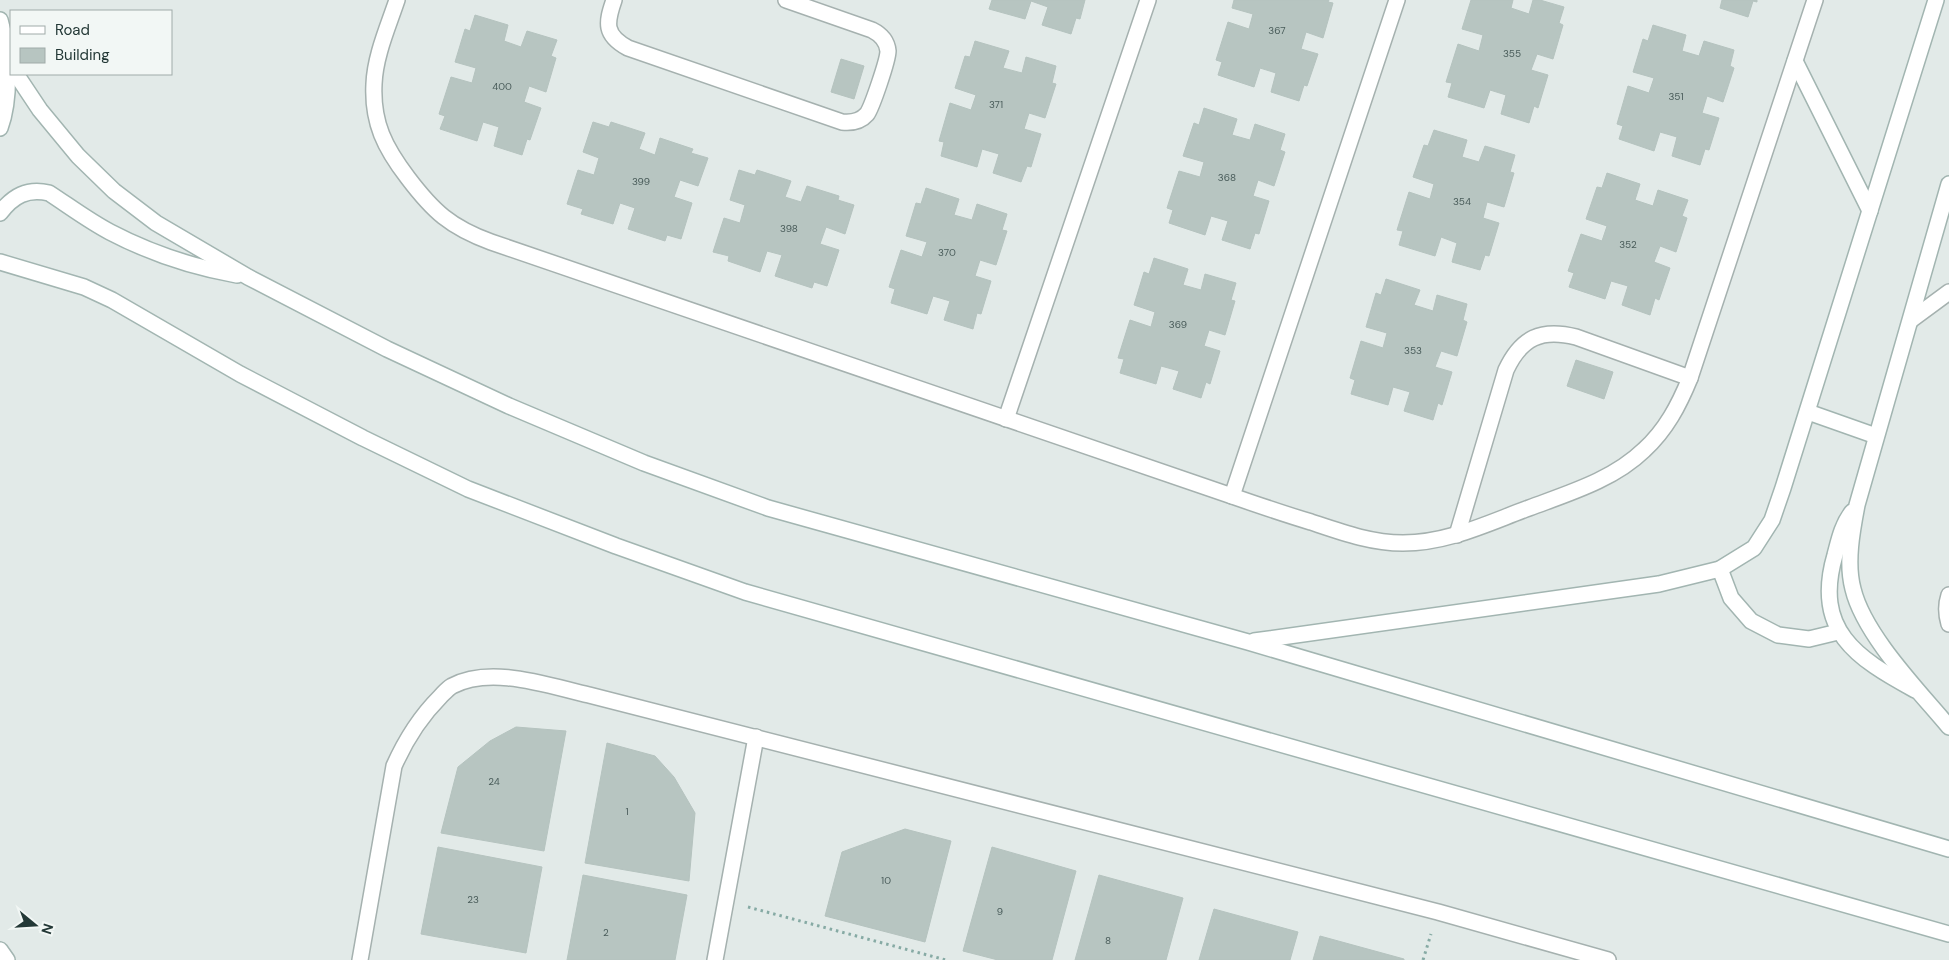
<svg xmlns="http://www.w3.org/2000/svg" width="1949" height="960" viewBox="0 0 1949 960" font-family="'DM Sans',sans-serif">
<rect width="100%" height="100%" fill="#e2eae8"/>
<g fill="#b7c5c1" stroke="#b5c3bf">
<path d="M992,0H1085L1080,19L1076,18L1071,34L1042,25L1048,7L1031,1L1025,19L989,9Z"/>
<path d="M1234,0H1329L1328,2L1333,3L1323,38L1306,32L1301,49L1318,54L1307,86L1304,85L1299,101L1271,92L1276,73L1260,68L1254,87L1218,75L1222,62L1216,60L1228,22L1249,29L1253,14L1232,8Z"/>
<path d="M1471,0H1513L1511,8L1529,14L1533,0H1540L1564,7L1559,23L1563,25L1553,59L1537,54L1531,70L1548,75L1538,108L1534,106L1529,123L1501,114L1506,95L1490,90L1484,108L1448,97L1452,83L1446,82L1458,44L1479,51L1483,35L1462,29Z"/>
<path d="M1722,0H1757V2L1753,1L1748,17L1720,8Z"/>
<path d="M475,15L508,25L504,41L521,47L527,31L557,40L551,56L556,58L546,92L529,86L524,102L541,108L530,140L527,139L522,155L494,146L499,127L483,122L477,141L440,129L445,116L439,114L451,77L472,83L476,68L455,62L465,29L470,31Z"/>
<path d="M1653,25L1686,35L1682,51L1699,56L1704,41L1734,50L1730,66L1734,68L1723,102L1707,96L1702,113L1719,118L1709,150L1705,149L1700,165L1672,156L1677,137L1660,132L1654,151L1619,139L1623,126L1617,124L1628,86L1649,93L1654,78L1633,72L1643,39L1648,41Z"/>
<path d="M975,41L1009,51L1003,68L1022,73L1026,57L1056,66L1052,83L1056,84L1045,118L1029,113L1024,129L1041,134L1031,167L1027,166L1021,182L993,173L999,154L982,149L977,167L941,156L944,142L939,141L950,103L971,110L976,95L955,88L965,56L970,57Z"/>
<path d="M841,59L864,66L854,99L831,92Z"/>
<path d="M1204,108L1237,119L1232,135L1250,140L1255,124L1285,134L1280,150L1285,152L1274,186L1258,180L1253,196L1269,201L1259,234L1255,233L1250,249L1222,240L1228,221L1211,216L1205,235L1169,223L1173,210L1167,208L1179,171L1200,177L1204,162L1183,156L1194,123L1199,125Z"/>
<path d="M593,122L609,127L611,122L645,133L639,149L655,155L660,138L693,149L691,153L708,158L698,186L680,180L674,197L692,203L681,239L667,235L665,241L628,229L635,208L620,203L613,224L581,214L583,209L567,204L578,170L594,175L599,158L583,152Z"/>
<path d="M1434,130L1467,140L1462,157L1479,162L1485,146L1515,155L1510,172L1514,173L1504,207L1487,202L1483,218L1499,223L1489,256L1485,255L1480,270L1452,262L1457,243L1441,237L1435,256L1399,245L1403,231L1397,230L1409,192L1430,199L1434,184L1413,177L1424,145L1428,146Z"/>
<path d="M739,170L755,175L757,170L791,181L785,197L801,202L807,186L839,196L838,200L854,205L845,234L826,227L820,244L839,250L827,286L814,282L812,288L775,276L782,255L767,251L760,272L728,261L729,256L713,252L724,218L740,223L745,205L730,200Z"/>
<path d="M1607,173L1640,184L1635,200L1653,206L1658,190L1688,200L1682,216L1687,218L1676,252L1660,246L1654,262L1670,268L1659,300L1655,298L1650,315L1622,305L1628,286L1611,281L1605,299L1569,287L1574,273L1568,271L1581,234L1602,241L1607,226L1586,219L1597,187L1602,188Z"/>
<path d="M926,188L959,199L954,215L972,220L977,204L1007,214L1002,230L1007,231L996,265L980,260L975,276L991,281L981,314L977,313L973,329L944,320L950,301L933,296L927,314L891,303L895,289L889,287L901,250L922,257L927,242L906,236L916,203L921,204Z"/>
<path d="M1154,258L1188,269L1183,285L1201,290L1205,274L1236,283L1231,300L1235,301L1225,335L1209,330L1204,346L1220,351L1210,384L1206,382L1201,398L1173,389L1179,371L1161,366L1156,384L1120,373L1124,359L1118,358L1130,320L1151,327L1155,312L1134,305L1144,272L1149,274Z"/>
<path d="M1386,279L1420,290L1414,305L1433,311L1437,295L1467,304L1463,320L1467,322L1457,356L1441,351L1435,367L1452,372L1442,405L1438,403L1433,420L1404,411L1410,392L1393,387L1388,405L1351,394L1355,380L1350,378L1361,341L1383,348L1387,333L1366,327L1376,293L1381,295Z"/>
<path d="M1576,360L1613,372L1604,399L1567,386Z"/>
<path d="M516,727L566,731L544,851L441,833L458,767L490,741Z"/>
<path d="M607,743L655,756L674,777L695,813L689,881L585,863Z"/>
<path d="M905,829L951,841L925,942L825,916L842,852Z"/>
<path d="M438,847L542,867L526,953L421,934Z"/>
<path d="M992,847L1076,871L1052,960H998L963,951Z"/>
<path d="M583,875L687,895L675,960H567Z"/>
<path d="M1099,875L1183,898L1166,960H1075Z"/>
<path d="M1214,909L1298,932L1290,960H1199Z"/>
<path d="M1320,936L1404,959V960H1313Z"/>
</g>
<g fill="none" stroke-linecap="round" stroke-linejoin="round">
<g stroke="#a5b1af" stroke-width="18">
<path id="lane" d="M1949,595C1946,604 1946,614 1949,624"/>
</g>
<g stroke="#a5b1af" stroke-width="18">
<g id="street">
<path d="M397,0C388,27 375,56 374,84C372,123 385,148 408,178C433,211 450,227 491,242L1232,496C1258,505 1284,514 1311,522C1341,532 1371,543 1403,543C1448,543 1488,523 1529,508C1569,493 1613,480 1644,450C1666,430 1679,405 1690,378L1815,0"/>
<path d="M614,0C606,23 604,35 628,48L842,122C851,123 860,122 867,114C872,107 888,60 888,51C887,41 880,34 872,30L786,0"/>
<path d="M1911,320L1949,292"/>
<path d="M1006,419L1148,0"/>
<path d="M1232,496L1397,0"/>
<path d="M1457,535L1506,370C1521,338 1541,328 1576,337L1690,378"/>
<path d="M360,960L394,766C406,739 420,717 440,697C444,693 447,689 452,686C491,665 549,686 589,695L1438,912L1608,960"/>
<path d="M715,960L756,737"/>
</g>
</g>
<g stroke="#a2b5b1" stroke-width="18">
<g id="secondary">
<path d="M0,20C9,50 11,98 0,128"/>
<path d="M1795,61L1870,211"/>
<path d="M16,74L40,110L78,156L114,191L156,223L248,277L387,349L509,406L644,463L768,508L1248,642L1949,849"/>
<path d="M1949,184L1857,505C1852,531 1846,563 1853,589C1864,635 1919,691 1949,727"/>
<path d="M0,213C13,196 27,188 49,193C69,206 89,221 110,232C150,253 192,267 237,275"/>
<path d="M0,262L84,287L112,300L240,374L363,438L468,489L616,546L745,592L1949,934"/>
<path d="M1808,412L1876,436"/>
<path d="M1852,512C1842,525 1839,540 1835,555C1813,630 1856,658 1915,690"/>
<path d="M1720,569L1731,598L1751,621L1778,635L1809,639L1838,632"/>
<path d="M1254,641L1659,584L1720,569L1754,548L1772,520L1783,488L1936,0"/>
<path d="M0,950L7,960"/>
</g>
</g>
<g stroke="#86aaa4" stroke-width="3" stroke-dasharray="2.5 4" stroke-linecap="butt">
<path d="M748,907L946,960"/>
<path d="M1423,960L1431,934"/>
</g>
<use href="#lane" stroke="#fff" stroke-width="15"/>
<use href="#street" stroke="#fff" stroke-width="15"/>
<use href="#secondary" stroke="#fff" stroke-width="15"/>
</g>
<g text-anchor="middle" stroke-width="4.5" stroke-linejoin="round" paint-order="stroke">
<g font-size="10" fill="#495c5a">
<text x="1277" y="34">367</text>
<text x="1512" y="57">355</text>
<text x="502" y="90">400</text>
<text x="1676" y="100">351</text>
<text x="996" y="108">371</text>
<text x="1227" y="181">368</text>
<text x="641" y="185">399</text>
<text x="1462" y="205">354</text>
<text x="789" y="232">398</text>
<text x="1628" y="248">352</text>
<text x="947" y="256">370</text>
<text x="1178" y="328">369</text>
<text x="1413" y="354">353</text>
<text x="494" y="785">24</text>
<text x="627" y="815">1</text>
<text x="886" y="884">10</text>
<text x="473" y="903">23</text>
<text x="1000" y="915">9</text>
<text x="606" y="936">2</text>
<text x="1108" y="944">8</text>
</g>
</g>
<rect x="10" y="10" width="162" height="65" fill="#f2f7f5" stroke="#a0aba9"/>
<rect x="20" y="26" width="25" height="8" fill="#ffffff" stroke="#a0aba9"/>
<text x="55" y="35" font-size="15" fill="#243937">Road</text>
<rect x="20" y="48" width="25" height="15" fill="#b7c5c1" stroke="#a0aba9"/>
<text x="55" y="60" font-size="15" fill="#243937">Building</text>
<g transform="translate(35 925) rotate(108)" stroke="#f2f7f5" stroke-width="4" paint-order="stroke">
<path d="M0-4L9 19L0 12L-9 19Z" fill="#243937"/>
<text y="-8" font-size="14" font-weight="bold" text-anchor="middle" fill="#243937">N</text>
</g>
</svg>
